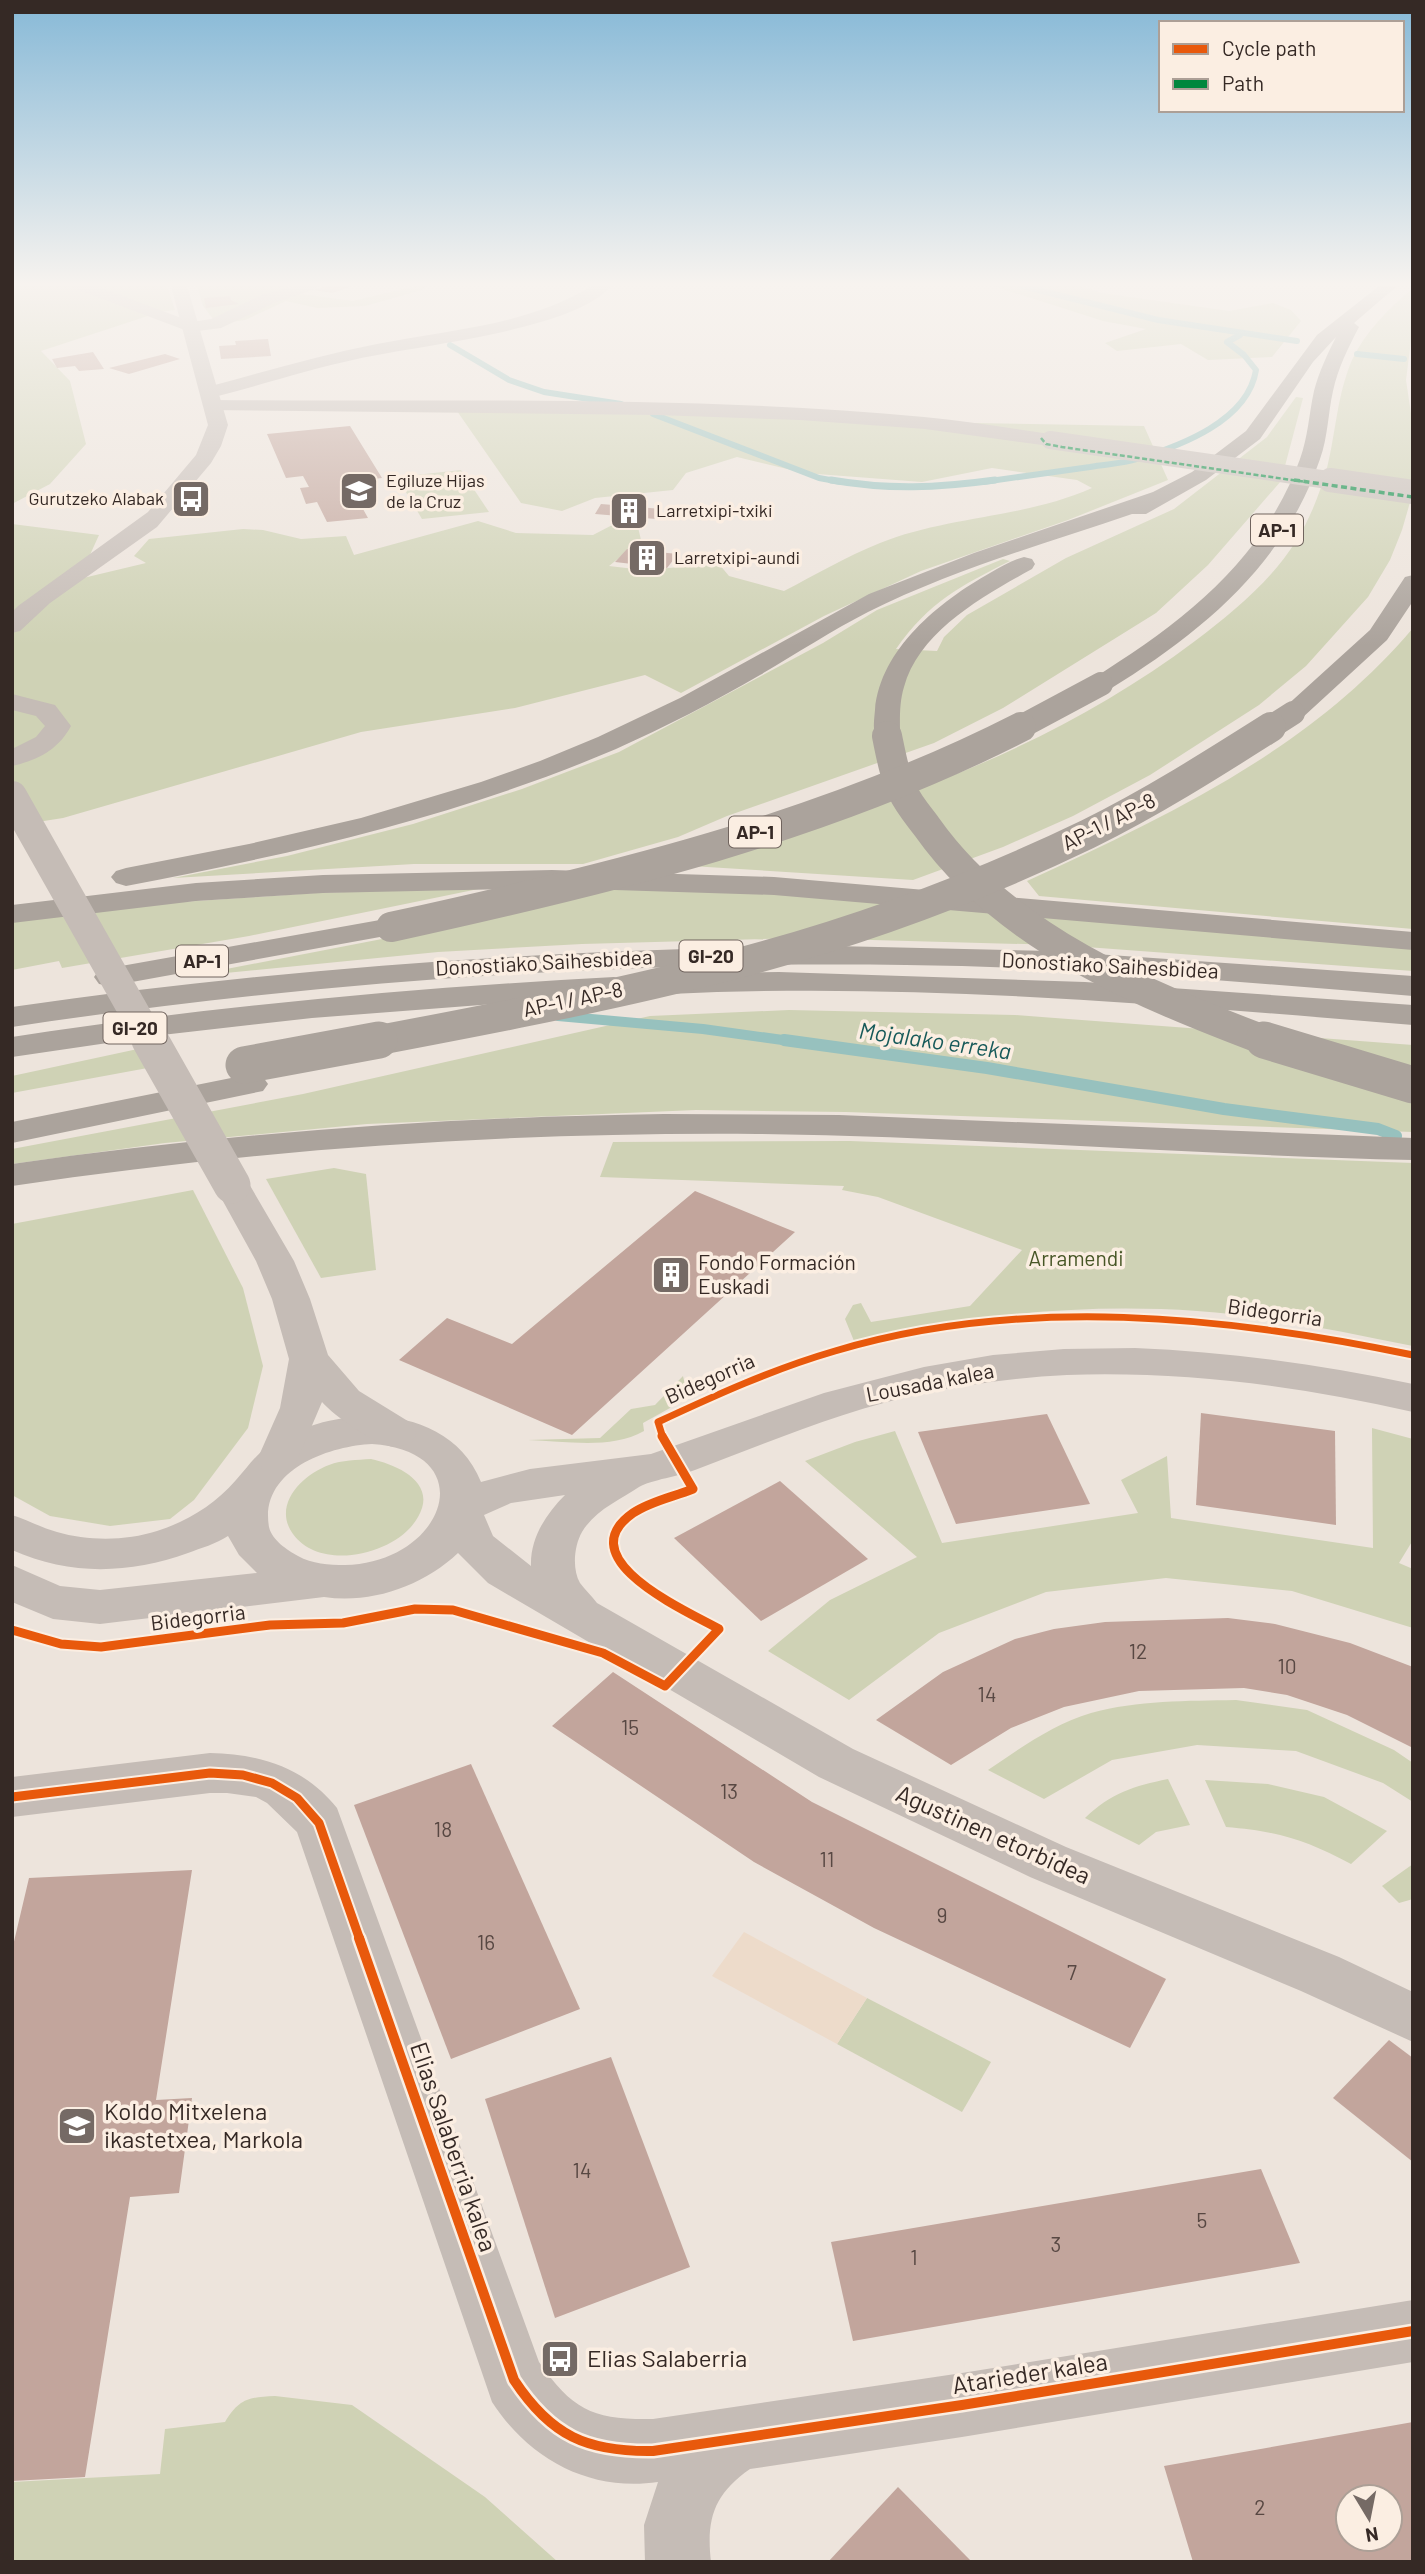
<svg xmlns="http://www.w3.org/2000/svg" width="1425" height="2574" viewBox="0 0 1425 2574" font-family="Barlow,sans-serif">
<rect width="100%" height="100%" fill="#ede4dc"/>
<g fill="#cfd2b5">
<path d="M12,286H167L175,310L160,312L41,351L70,381L86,444L50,484L12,504Z"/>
<path d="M197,286H287L294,293L353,301L415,286H427L422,290L365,306L317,308L286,301L245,320L217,324L203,306Z"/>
<path d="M993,286H1081L1102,293L1229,311L1273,303L1291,310L1301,321L1272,357L1208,360L1181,344L1117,351L1105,343L1146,329L1103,321Z"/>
<path d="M1413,288V325L1406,380L1413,427V492L1402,530L1390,560L1368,597L1306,666L1259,705L1150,775L1073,816L1003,847L913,880L691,866C776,837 863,812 946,778C1035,743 1119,698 1195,641C1232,613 1272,580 1296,541C1310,519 1320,493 1327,468C1336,432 1337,395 1352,360C1365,332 1389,308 1413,288Z"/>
<path d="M1296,397L1303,398L1281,481L1208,565L1156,613L1003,708L934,743L727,816L678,837L583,864H414L173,878L287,856L413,824L522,789L619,752L823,643L877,610L1003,559L1010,561C960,586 929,602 896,649L937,651L944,637L967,615L1066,558L1174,509L1267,437Z"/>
<path d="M648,410L912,422L1144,426L1168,480L1068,520L921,571L824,616L681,693L645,675L515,708L361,732L63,818L12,826V524L99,535L79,579L146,563L134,556L149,539L243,529L263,530L301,539L346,536L354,555L478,521L516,533L593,535L618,522L637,523L641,540L609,566L643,570L719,564L729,576L784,591C815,575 847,556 880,543C947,516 1025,518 1092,488L1077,480L992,468L922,482L804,473L737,457L686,473L673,490L595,498L562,511L521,503L457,411Z"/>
<path d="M461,470L489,512L422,519L397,477Z"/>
<path d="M1413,628V929L1039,896L1027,881C1168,816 1311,749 1413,628Z"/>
<path d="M608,886L760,893L1413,947V971L1059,945L799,938L582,944L438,952L185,977L413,933Z"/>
<path d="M488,887L249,936L62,968L59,961L12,970V922L182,902L315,893Z"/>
<path d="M789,1010L1015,1015L1413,1045V1132L846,1112L696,1110L367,1124L165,1143L12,1164V1149L303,1094L650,1016Z"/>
<path d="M147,1047L153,1067L12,1093V1076Z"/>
<path d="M850,1141L1413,1163V1346C1342,1332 1270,1316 1197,1311C1082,1303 966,1315 854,1341L845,1319L853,1305L861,1303L871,1322L970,1306L1022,1250L878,1197L842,1190L844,1186L600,1177L613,1142Z"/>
<path d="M334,1168L366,1174L376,1270L321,1278L266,1179Z"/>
<path d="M193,1190L243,1288L263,1366L248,1428L194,1500L170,1519L110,1526L50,1516L12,1495V1224Z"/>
<path d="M683,1376L688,1398L643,1423L644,1431C610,1450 566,1441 528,1440L600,1438L631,1409L655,1405Z"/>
<path d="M1372,1428L1413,1439V1540L1399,1563L1413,1569V1628L1292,1591L1166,1578L1046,1592L939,1633L849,1700L768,1651L830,1600L917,1557L805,1461L855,1442L895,1431L942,1543L1138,1513L1121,1480L1167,1456L1171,1518L1373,1548Z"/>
<path d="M371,1459C398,1465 438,1483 418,1517C398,1554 321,1573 293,1534C272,1505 302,1475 329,1465C342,1460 357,1460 371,1459Z"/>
<path d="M1236,1700L1307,1710L1394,1750L1413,1763V1802L1383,1783L1296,1751L1197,1745L1112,1760L1044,1799L988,1770C1020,1748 1054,1724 1091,1713C1138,1700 1187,1701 1236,1700Z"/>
<path d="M1168,1779L1190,1825L1156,1832L1139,1845L1085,1818C1111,1793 1134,1786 1168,1779Z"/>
<path d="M1205,1780L1268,1784L1324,1797L1387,1831L1351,1864C1306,1840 1277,1831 1226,1827Z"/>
<path d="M1413,1864V1899L1399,1903L1382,1886Z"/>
<path d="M867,1998L991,2062L962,2112L837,2044Z"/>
<path d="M275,2396L352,2405L485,2497L558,2562H12V2482L160,2474L165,2429L225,2422C239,2399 248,2397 275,2396Z"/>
</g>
<path fill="#eddbca" d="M744,1932L867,1998L837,2044L712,1976Z"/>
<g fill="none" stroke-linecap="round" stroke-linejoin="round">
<g stroke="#97c1be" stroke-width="6">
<path d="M1022,286L1158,320L1297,341"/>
<path d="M450,345L509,380L544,392L621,404"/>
<path d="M1357,354L1404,359"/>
<path d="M653,414L819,478L841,482"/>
<path d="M983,482C1019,477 1054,472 1090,467C1105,464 1122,464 1137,459C1180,446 1248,421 1256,370L1244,355L1227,342L1240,335"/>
</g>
<path stroke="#97c1be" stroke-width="7" d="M831,480C889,490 937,488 995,480"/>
<path stroke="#97c1be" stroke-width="10" d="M558,1016L703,1029L797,1042"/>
<path stroke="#97c1be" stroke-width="12" d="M784,1040L987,1068L1224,1109L1378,1129L1396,1136"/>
</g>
<g fill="#c2a59c" fill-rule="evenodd">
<path d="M326,286H353L332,293L314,290Z"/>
<path d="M230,296L231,300L239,304L206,308L204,298Z"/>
<path d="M268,339L271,356L221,359L219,346L236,345L235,341Z"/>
<path d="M93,352L104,369L79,371L75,366L57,368L52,359Z"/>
<path d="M165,354L180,359L129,374L109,368Z"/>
<path d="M350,426L382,478L348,482L368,518L327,522L317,502L306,504L300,488L309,487L303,476L286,478L267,434Z"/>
<path d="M601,504L662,509L656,519L595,514Z"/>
<path d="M627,549L678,554L667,568L615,562Z"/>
<path d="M695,1191L795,1232L572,1435L399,1360L447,1318L512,1344Z"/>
<path d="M1201,1413L1335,1431L1336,1525L1196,1505Z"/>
<path d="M1047,1414L1090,1504L956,1524L918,1432Z"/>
<path d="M780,1481L868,1559L761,1621L674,1538Z"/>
<path d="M1228,1618L1275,1624L1350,1643L1413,1667V1748L1347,1715L1287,1695L1244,1688L1139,1691L1064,1707L1011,1728L951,1765L876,1720L943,1672L1015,1639L1054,1629L1105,1622Z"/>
<path d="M613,1672L812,1802L1166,1979L1130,2048L874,1928L754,1862L552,1726Z"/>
<path d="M471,1764L580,2009L451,2059L354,1805Z"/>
<path d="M192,1870L156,2100L192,2098L179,2193L130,2197L85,2477L12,2481V1950L29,1878Z"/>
<path d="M1389,2040L1413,2058V2162L1333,2098Z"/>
<path d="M611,2057L690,2267L555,2318L485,2099Z"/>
<path d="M1261,2169L1300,2263L853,2341L831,2242Z"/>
<path d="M1413,2422V2562H1193L1164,2466ZM1348,2497H1390V2539H1348Z"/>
<path d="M898,2487L972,2562H828Z"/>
</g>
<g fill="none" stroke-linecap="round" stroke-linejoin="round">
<g fill="#c5bcb6" fill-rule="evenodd">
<path d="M74,286H96L192,322L211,319L262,295L294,286H318L316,289L274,303L221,328L190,332L76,289Z"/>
<path d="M592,286H611C573,331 417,345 357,359C310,369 265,384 218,396L209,390L211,386C266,371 321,355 377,344C451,329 526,326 592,286Z"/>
<path d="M213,400C449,402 688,395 924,417C966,421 1008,428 1050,434L1060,440L1050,446L925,429L800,420L657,415L206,410L204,406Z"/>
<path d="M1135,1348C1229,1352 1320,1364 1413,1384V1412C1298,1386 1185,1371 1067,1375C1020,1377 971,1384 925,1393C846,1409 770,1442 695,1470C680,1476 651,1480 639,1487C620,1500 595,1510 582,1532C574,1546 572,1569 580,1583C585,1590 592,1596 597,1603L853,1749L1066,1847L1339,1957L1413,1992V2042L1301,1991L1030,1877L819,1777L488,1583L458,1553C423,1586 372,1604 324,1597L100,1624L53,1619L12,1602V1565L60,1586L100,1590L257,1573L239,1555L228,1536C216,1544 201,1548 188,1553C129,1574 70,1576 12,1550V1515C28,1520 42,1528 57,1532C88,1541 126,1541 157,1531C188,1521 214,1505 236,1480C247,1468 255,1455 269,1446C333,1403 448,1400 481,1482L530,1469L651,1454L824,1393L924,1367L993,1355L1064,1349ZM372,1444C485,1452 444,1563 345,1565C329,1565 312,1564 298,1556C287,1550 272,1540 269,1527C259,1470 329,1446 372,1444ZM565,1495C546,1514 530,1538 531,1566L493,1536L484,1515L511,1503Z"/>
<path d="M210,1753C261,1754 305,1768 337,1808L539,2362C573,2411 594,2420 653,2419L962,2373L1413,2300V2362L962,2437L750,2469C714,2494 706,2519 711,2562H645L644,2525L658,2482C589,2492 529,2459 492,2402L297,1832L267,1803L256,1797L227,1793H210L12,1817V1777Z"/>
</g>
<g fill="#c5bcb6" fill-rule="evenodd">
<path d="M171,286H187L228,425L221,446L211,463L157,527L50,603L20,631L12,633V612L18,606L148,512L196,455L208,425Z"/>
<path d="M12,694L55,705L71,726C58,750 38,760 12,766V749L36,737L45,726L36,716L12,710Z"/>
<path d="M232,1174L245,1177L294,1261L310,1299L328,1355L359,1391L411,1423L417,1433L411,1443C406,1445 399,1447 394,1447C376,1445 334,1416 322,1402L293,1470L278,1475L263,1470L257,1460L280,1408L289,1359L272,1299L256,1261L214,1185L219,1177Z"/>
</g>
<g fill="#aba39c" fill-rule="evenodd">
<path d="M1379,286H1397L1354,323L1359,327C1348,348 1338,368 1333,391C1328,413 1328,437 1320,459C1284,565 1202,632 1110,689L1101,692L1092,689L1088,684L1092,679C1182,623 1263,561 1300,459C1308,437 1309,414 1314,391C1319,372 1327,355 1336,337L1313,362L1260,439L1206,480L1146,514H1132C1044,544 952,570 868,612C831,631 796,654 760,675C714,702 665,727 616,749C459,816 293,854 126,886L116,883L111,877L116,871L126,868L249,844L361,818L481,782L540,761L598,737L680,698L869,594L974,553L1153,492L1192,472L1246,431L1317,335Z"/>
<path d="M1024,557L1032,559L1035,564L1032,569C985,595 919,631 904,687C899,703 900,720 900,736L896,742L887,744L878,742C872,733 874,721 875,710C880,649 940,601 990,573C1001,567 1012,560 1024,557Z"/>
<path d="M1413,575V601L1387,640L1302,718L1293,721L1284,718L1280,713L1284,708L1370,630L1405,577Z"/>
<path d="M552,870L774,877L1413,932V950L774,895L552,888L323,893L196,901L12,923V905L196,883L323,875Z"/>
<path d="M391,918L402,921L406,927L402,933L110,986L99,984L94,977L99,970L110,968Z"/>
<path d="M835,946L1052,951L1413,976V996C1244,982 1075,967 906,965C607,961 308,982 12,1027V1007C286,967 559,949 835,946Z"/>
<path d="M779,972L1085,982L1413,1005V1025C1167,1005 916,982 670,994L659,991L654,984L659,977L670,974Z"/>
<path d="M614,977L625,980L630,987L625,994L312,1018L162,1035L12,1057V1037C212,1006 412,988 614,977Z"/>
<path d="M251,1074L263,1077L268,1084L263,1091L12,1143V1122Z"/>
<path d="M664,1114L839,1115L1413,1138V1160C1194,1155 976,1137 757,1134C508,1132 259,1149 12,1186V1164C229,1133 445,1117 664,1114Z"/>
</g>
<path stroke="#c5bcb6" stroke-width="18" d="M1050,440L1342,482"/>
<path stroke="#c5bcb6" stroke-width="24" d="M1330,480L1413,492"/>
<path stroke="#c5bcb6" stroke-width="30" d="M12,796L151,1042"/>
<path stroke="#c5bcb6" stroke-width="37" d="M150,1040L232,1185"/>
<g stroke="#aba39c" stroke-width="24">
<path d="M1017,729L1101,684"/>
<path d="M1268,729L1293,713"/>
</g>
<g stroke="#aba39c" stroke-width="30">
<path d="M887,736C891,755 894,774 903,792C909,805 919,816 927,827C1006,939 1145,995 1269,1042"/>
<path d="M391,927C606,880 823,828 1021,727"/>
<path d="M369,1042C490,1019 612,996 731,965C854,933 974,889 1088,834C1151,803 1211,765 1271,727"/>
</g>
<g stroke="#aba39c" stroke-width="37">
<path d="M1264,1040L1413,1085"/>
<path d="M244,1065L379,1040"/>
</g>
<path stroke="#00873e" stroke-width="2.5" stroke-dasharray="5 2.5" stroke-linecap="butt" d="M1041,438L1046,444L1062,447L1306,482"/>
<path stroke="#00873e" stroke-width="3.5" stroke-dasharray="6 3.5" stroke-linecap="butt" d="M1294,480L1413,497"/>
<g stroke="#fbeee2" stroke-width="11">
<path id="cycleway-far2" d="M663,1438L658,1422C716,1395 773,1369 835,1351C1022,1295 1225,1316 1413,1355"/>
</g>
<g stroke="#fbeee2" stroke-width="13">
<g id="cycleway-far1">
<path d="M12,1630L61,1644L101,1647L270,1625L343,1623L415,1609L453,1610L603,1653L665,1686L719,1629C687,1611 567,1559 633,1513C651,1501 673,1497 693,1489L662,1436"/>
<path d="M12,1797L210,1773L243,1775L272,1783L297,1798L319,1823L360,1940"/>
</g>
</g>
<g stroke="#fbeee2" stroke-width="15">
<path id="cycleway" d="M359,1938L514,2380C551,2436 587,2452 653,2451L962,2405L1413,2331"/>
</g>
<use href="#cycleway-far2" stroke="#e8590c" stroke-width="7"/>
<use href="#cycleway-far1" stroke="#e8590c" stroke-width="9"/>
<use href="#cycleway" stroke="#e8590c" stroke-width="10"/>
</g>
<linearGradient id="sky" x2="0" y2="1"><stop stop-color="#87b9d7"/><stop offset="0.44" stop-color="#f7f3ef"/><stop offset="1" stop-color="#f7f3ef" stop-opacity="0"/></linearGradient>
<rect width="1425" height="646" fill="url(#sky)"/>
<defs>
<g id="university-square" transform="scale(2.0125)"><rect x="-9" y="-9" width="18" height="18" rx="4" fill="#756a65" stroke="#fbeee2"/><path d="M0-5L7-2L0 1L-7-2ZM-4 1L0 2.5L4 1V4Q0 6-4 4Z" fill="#fff"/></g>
<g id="bus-square" transform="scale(2.0125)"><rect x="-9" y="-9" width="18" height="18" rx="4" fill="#756a65" stroke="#fbeee2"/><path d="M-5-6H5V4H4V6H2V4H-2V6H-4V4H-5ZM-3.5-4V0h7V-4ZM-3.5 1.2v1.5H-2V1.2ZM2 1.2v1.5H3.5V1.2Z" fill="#fff"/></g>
<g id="building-square" transform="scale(2.0125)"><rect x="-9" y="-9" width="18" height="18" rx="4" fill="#756a65" stroke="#fbeee2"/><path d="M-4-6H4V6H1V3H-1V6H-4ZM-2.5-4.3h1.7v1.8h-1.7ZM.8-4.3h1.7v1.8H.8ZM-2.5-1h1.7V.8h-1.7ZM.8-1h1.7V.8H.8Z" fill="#fff"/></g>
<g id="school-square" transform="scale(2.0125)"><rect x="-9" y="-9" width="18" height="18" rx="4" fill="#756a65" stroke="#fbeee2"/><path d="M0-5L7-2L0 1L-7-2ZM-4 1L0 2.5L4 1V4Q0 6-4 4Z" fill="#fff"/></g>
</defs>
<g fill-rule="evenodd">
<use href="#university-square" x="359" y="491"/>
<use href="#bus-square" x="191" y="499"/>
<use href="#building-square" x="629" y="511"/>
<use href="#building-square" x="647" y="558"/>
<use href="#building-square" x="671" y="1275"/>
<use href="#school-square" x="77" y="2126"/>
<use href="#bus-square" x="560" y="2359"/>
</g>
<g text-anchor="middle" stroke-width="7" stroke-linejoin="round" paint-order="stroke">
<g font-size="18" fill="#352925" stroke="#fbeee2" text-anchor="start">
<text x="386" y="487">Egiluze Hijas<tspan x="386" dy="21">de la Cruz</tspan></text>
<text x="164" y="505" text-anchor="end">Gurutzeko Alabak</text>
<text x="656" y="517">Larretxipi-txiki</text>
<text x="674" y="564">Larretxipi-aundi</text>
</g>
<g fill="#fbeee2" stroke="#70645e" stroke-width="2">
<rect x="1251" y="514.5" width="52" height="31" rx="5"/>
<rect x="729" y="816.5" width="52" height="31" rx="5"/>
<rect x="679.5" y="940.5" width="63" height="31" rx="5"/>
<rect x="176" y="945.5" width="52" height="31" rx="5"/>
<rect x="103.5" y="1012.5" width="63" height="31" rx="5"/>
</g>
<g font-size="19" font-weight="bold" fill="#352925">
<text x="1277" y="537">AP-1</text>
<text x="755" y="839">AP-1</text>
<text x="711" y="963">GI-20</text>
<text x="202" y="968">AP-1</text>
<text x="135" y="1035">GI-20</text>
</g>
<g font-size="21" fill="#352925" stroke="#fbeee2">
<text transform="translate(1109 822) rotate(-27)" y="7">AP-1 / AP-8</text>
<text transform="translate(544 963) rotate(-3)" y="7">Donostiako Saihesbidea</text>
<text transform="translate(1110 966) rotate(3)" y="7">Donostiako Saihesbidea</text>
<text transform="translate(573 1000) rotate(-12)" y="7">AP-1 / AP-8</text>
<text transform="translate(1275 1313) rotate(8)" y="7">Bidegorria</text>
<text transform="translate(710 1379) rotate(-24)" y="7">Bidegorria</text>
<text transform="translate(930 1383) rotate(-11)" y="7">Lousada kalea</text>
<text transform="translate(198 1618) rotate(-7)" y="7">Bidegorria</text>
</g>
<g font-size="21" fill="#475626" stroke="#fbeee2">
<text x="1076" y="1266">Arramendi</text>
</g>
<g font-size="21" fill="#352925" stroke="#fbeee2" text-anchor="start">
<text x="698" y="1270">Fondo Formación<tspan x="698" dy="24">Euskadi</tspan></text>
</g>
<g font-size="21" fill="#584843">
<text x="1138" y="1659">12</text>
<text x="1287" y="1674">10</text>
<text x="987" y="1702">14</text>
<text x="630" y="1735">15</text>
<text x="729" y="1799">13</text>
<text x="443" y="1837">18</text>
<text x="827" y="1867">11</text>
<text x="942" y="1923">9</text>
<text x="486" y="1950">16</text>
<text x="1072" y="1980">7</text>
<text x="582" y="2178">14</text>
<text x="1202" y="2228">5</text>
<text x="1056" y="2252">3</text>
<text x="914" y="2265">1</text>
<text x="1260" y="2515">2</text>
</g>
<g font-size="23" font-style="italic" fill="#175a5a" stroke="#fbeee2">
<text transform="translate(935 1041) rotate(8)" y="8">Mojalako erreka</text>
</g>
<g font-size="24" fill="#352925" stroke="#fbeee2">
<text transform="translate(993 1835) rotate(24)" y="8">Agustinen etorbidea</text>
<text transform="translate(453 2147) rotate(71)" y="8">Elias Salaberria kalea</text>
<text transform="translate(1030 2374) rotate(-9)" y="8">Atarieder kalea</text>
</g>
<g font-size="24" fill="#352925" stroke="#fbeee2" text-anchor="start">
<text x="104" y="2120">Koldo Mitxelena<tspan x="104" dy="28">ikastetxea, Markola</tspan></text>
<text x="587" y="2367">Elias Salaberria</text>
</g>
</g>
<rect width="1425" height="2574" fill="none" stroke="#352925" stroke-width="28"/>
<rect x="1159" y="21" width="245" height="91" fill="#fbeee2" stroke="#ac9f96" stroke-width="2"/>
<rect x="1173" y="44" width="35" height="10" fill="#e8590c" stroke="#ac9f96" stroke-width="2"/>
<text x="1222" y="56" font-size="21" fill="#352925">Cycle path</text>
<rect x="1173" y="79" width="35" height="10" fill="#00873e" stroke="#ac9f96" stroke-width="2"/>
<text x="1222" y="91" font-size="21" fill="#352925">Path</text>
<g transform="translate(1369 2518) rotate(170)"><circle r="33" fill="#fbeee2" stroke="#ac9f96" stroke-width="2"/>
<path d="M0-5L12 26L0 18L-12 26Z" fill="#756a65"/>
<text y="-10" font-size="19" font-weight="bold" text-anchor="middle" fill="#352925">N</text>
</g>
</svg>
